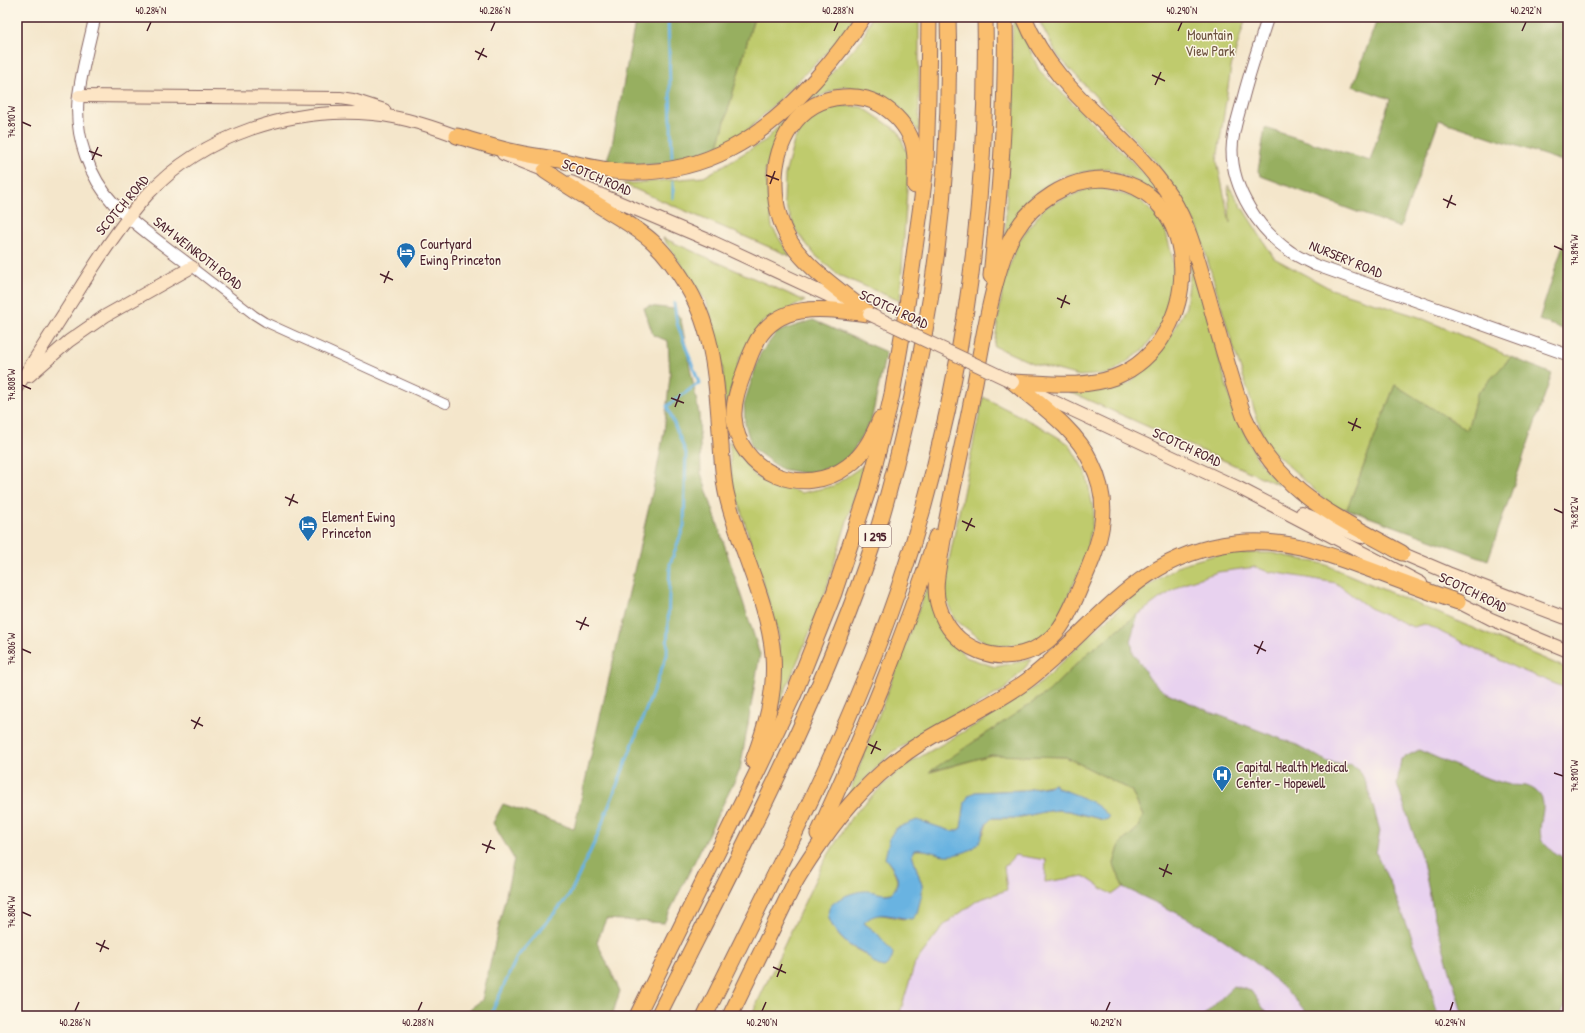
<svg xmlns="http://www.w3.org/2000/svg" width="1585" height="1033" viewBox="0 0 1585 1033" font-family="'Patrick Hand',sans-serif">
<rect width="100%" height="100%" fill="#fcf5e5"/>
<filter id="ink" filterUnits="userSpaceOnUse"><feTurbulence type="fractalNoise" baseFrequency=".025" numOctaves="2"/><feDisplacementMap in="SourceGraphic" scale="8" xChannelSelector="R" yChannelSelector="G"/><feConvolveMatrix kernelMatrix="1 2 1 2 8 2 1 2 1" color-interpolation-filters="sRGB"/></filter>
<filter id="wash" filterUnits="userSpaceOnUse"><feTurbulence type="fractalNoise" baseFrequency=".012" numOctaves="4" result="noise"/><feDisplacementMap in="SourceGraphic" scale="16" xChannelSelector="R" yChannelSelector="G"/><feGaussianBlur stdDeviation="0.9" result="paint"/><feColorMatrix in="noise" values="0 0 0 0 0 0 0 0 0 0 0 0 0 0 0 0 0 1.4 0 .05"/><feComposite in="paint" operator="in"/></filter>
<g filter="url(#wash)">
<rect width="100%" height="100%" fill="#f4e6cb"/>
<path fill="#e8d2ef" d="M1223,553H1272L1324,564L1568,669V1016H751L822,865L852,816L901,768L989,717L1042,682L1091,634Z"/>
<g fill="#bfcb6d" stroke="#84754c" fill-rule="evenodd">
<path d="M754,17H854L844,35L744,134L718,146Z"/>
<path d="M871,17H919V132L896,103L872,93L844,86L806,102L863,38Z"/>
<path d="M1013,17H1015L1039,70L1142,172L1167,203L1136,181L1107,168L1061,176L1029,198L1005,238Z"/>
<path d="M1037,17H1246L1231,67L1217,161L1230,223L1228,185L1274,258L1331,289L1419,317L1511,357L1477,394L1467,431L1395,385L1347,509L1333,507L1266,445L1233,346L1198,228L1156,162L1058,56Z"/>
<path d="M832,105L862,107L898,131L909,157L900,301L838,275L815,255L797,232L784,202L785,175L794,141L807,118Z"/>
<path d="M787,116L765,171L772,227L790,256L623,184L704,177L766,140Z"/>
<path d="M1094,186L1139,199L1164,224L1173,260L1174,295L1165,318L1144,349L1110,374L1079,376L1032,363L994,346L1003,287L1017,243L1045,207Z"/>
<path d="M663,238L805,301L763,322L739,359L725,413L723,370L707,303Z"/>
<path d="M1192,259L1233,409L1258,460L1279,485L1070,392L1129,384L1164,347L1186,307Z"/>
<path d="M983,397L1043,428L1069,444L1086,473L1094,513L1086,557L1053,629L1028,644L989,645L954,619L943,589Z"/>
<path d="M729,441L756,477L801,493L833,486L864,465L822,603L777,710L779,636L732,481Z"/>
<path d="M1223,553H1272L1324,564L1568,669V689L1516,668L1424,624L1413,627L1369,608L1336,583L1266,571L1256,567L1218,572L1187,582L1159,599L1089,652L1048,692L931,772L991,755L1066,757L1131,790L1143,816L1137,829L1120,844L1114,864L1123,887L1112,895L1084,876L1045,882L1046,860L1015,855L1004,867L1007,890L978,900L945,924L915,963L899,1016H751L822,865L852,816L901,768L989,717L1042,682L1091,634L1138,592L1182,564ZM1055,784L1056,787L1089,801L1104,820L1069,811L1058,810L1048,811L1017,818H991C985,823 986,832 981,837C968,848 957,858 939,853C931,851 923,849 915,850L912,855L922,885L917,913L903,919L878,914L869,917L864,923L877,933L870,959C864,952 856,950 849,945C838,937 824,919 831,906L874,892L882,894L892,893C903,881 893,869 885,858L925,822C935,826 951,835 961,828C965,815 962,799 975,792L1025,790Z"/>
<path d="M928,584L941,629L966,657L995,667L1033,659L1005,689L955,718L892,752L848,797Z"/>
</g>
<g fill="#97af60" stroke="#706746">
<path d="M636,17H754L718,146L674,164L605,165L612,145Z"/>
<path d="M1378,17H1568V163L1439,120L1400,228L1261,176L1258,171L1265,128L1370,161L1390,99L1353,86Z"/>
<path d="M1568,229V331L1539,320Z"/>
<path d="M649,306L674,309L681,320L699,414L701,473L760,654L740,770L664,923L606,919L597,942L620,991L612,1016H460L482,1000L514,859L493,823L503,804L574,829L654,485L664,432L670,376L668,341L653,335L644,308Z"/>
<path d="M813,320L886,352L871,422L846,462L809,474L781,469L752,448L745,424L744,404L760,354L777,332Z"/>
<path d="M1511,357L1552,374L1488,560L1347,509L1395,385L1467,430L1477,394Z"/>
<path d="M1138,614L1131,638L1133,652L1149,678L1163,691L1213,713L1297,745L1328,762L1344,765L1351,764L1360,771L1367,785L1380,831L1376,853L1391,885L1428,978L1438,1016H1309C1286,985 1236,945 1202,926C1177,912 1149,900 1123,887L1114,864L1120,844L1137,829L1143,816L1131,790L1066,757L991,755L929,772L1048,692L1089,652Z"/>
<path d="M1419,750C1447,762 1476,776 1507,784C1517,787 1526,783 1536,791C1552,804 1535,823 1542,840C1545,847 1561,857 1568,860V999L1560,1016H1463L1434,915L1423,862L1397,784L1401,759Z"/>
<path d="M1234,986L1251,991L1269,1016H1203Z"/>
</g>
<path fill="#69b3e1" stroke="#5a6986" d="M1054,784L1057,788C1072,793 1099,802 1109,817L1108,819L1104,820L1069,811L1058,810L1048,811L1017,818H991C982,825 984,837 977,845C970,852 954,856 945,855C934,854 926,848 915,850L912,855L922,885V894L917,913L912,919C894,918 877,908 864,923L877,933L893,953C892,960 890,963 884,967C874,966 872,959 865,954C860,950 854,948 849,945C840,938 823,918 830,907C836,898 855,891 865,891C874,890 888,899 894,890C903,879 892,867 885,858L890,837L895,829L904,825L917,820L951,831H957L961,828L965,802L969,795L975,792L1025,790L1050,786Z"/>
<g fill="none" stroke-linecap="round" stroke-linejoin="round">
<g stroke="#69b3e1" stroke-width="3">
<path d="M668,17L672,157"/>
<path d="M673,182V198"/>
<path d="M490,1016L517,957L569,896L597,837L667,655L670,564L684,526L686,453L667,406L699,383L677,323L674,303"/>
</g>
</g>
</g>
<g filter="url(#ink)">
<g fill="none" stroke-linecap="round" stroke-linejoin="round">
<g stroke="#866563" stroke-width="10">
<path id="minor" d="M192,267L254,315L265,322L446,404"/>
</g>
<g stroke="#866563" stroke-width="13">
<g id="tertiary">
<path d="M95,17C89,44 81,72 78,100C75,137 89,177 114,204C135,226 167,247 192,267"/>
<path d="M1268,17C1259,45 1249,73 1242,102C1238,117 1232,133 1232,150C1232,189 1259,231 1291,252C1298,257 1307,261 1315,265L1568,355"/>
</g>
</g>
<g stroke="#866563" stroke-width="14">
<g id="secondary">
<path d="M79,96L340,98L353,100L384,110"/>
<path d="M503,154L553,174"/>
<path d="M571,182L713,242L855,308"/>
<path d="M29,376L69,341L105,316L192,267"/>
<path d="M17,387C37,356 57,324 77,293C98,259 120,225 147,195C203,135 292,106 373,114C405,117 436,128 465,139"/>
<path d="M1027,389L1239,488L1421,583"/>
<path d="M1302,513L1361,537"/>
<path d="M1394,550L1448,573L1568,619"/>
<path d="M1450,598L1491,619L1568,651"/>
</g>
</g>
<g stroke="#866563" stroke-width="17">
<g id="motorway">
<path d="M1024,17C1055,95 1127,130 1171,197C1190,227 1198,263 1208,296C1219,336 1230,376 1244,416C1278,493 1332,514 1402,553"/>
<path d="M457,136C475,141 492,147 510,151C526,155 544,157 560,160C582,165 603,171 626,172C705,175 764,137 815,80C833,60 849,40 863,17"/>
<path d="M545,171C566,185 587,198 608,211C624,221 640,230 653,242C667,255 678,271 688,288C716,335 717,392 721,445C722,461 723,477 726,492C738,547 768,599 773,655C776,692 766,727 753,761"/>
<path d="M1103,179C1207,186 1205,341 1115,377C1083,389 1046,383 1013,382C1040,405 1076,429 1091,462C1114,508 1100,544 1080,588C1074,602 1068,617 1059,629C1040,654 1007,662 979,651C959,643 945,627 939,607C933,589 938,570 941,552C948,508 958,466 967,423C977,377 983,330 995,285C1000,267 1005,248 1015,232C1033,202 1067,179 1103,179Z"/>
<path d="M991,276C1000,190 1007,104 1005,17"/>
<path d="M869,314C845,294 816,275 796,250C782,232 775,208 775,185C774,144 797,100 843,97C856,96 869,98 881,105C894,113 906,125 912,141C917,155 915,171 915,186"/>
<path d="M869,314C830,310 782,299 758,339C753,348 749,358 746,367C740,383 733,400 734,417C738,474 804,499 848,466C864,455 873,436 880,419"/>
<path d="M818,834C863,735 903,640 936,537"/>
<path d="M795,882C830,825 866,777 924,741C958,720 996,704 1028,680C1099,625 1136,555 1235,543C1285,537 1325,553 1371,570C1400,581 1429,592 1458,602"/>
<path d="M637,1016L760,766L794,694L834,593L868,491L885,425L892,394L905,319L922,198L926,165L928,98L929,17"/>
<path d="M658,1016C735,862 819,708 873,544C884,512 892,480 900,447C936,306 952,162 948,17"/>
<path d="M705,1016C773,877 846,740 897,593C960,408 989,212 985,17"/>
<path d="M730,1016L799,874"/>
</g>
</g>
<use href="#minor" stroke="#fff" stroke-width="8"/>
<use href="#tertiary" stroke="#fff" stroke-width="11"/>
<use href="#secondary" stroke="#fde5c5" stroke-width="12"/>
<use href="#motorway" stroke="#fabe6e" stroke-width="15"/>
<g stroke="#866563" stroke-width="14" stroke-linecap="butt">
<path id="secondary-bridge" d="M869,314L1013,382"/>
</g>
<use href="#secondary-bridge" stroke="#fde5c5" stroke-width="12"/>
</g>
</g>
<path fill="none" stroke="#4a1f2b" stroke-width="1.5" d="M147,31L151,22M491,31L495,22M834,31L838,22M1178,31L1182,22M1522,31L1526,22M475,51L487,57M478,60L484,48M1152,75L1165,81M1155,85L1161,72M22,122L31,126M89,151L102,156M92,160L98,147M766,175L779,180M770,184L775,171M1443,199L1456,205M1447,208L1452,195M1554,246L1563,250M380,274L393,280M384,283L389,271M1057,298L1070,304M1061,308L1066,295M22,385L31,389M671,398L684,403M675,407L680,394M1348,422L1361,428M1352,431L1357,418M285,497L298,503M289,506L294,494M1554,509L1563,513M962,521L975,527M966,531L972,518M576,621L589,626M580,630L586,617M1254,645L1266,651M22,649L31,653M1257,654L1263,641M191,720L203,726M194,729L200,717M868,744L881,750M871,754L877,741M1554,773L1563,776M482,844L495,849M486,853L491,840M1159,868L1172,874M1163,877L1168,864M22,912L31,916M96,943L109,949M100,952L105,940M773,967L786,973M777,977L782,964M75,1011L79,1002M418,1011L422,1002M762,1011L766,1002M1106,1011L1110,1002M1450,1011L1453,1002"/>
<defs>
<g id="hotel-pin" transform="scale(1)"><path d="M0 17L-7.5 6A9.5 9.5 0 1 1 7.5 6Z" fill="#1f6fb2" stroke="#fcf5e5"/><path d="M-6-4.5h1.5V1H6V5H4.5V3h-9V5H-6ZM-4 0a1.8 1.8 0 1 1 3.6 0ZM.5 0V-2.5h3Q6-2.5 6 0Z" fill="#fff"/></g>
<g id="hospital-pin" transform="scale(1)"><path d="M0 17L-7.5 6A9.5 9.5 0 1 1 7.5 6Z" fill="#1f6fb2" stroke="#fcf5e5"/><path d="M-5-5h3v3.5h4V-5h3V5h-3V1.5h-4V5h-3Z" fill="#fff"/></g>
</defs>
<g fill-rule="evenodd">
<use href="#hotel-pin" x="406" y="252"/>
<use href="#hotel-pin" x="308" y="525"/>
<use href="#hospital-pin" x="1222" y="775"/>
</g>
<g text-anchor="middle" stroke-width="3" stroke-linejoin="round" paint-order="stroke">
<rect fill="#fcf5e5" stroke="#7f5f63" stroke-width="1" x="859" y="525" width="32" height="22" rx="3"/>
<g font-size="13" font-weight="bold" fill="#4a1f2b">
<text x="875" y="541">I 295</text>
</g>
<g font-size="14" fill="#6d533f" stroke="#fcf5e5">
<text x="1210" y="40">Mountain<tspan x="1210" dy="16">View Park</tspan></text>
</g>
<g font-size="14" fill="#4a1f2b" stroke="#fcf5e5">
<text transform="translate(597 177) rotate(23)" y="5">SCOTCH ROAD</text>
<text transform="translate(122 205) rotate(-50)" y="5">SCOTCH ROAD</text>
<text transform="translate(198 253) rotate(38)" y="5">SAM WEINROTH ROAD</text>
<text transform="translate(1346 259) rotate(22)" y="5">NURSERY ROAD</text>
<text transform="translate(894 309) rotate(25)" y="5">SCOTCH ROAD</text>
<text transform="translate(1187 447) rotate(25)" y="5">SCOTCH ROAD</text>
<text transform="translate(1473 592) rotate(26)" y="5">SCOTCH ROAD</text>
</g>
<g font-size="14" fill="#4a1f2b" stroke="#fcf5e5" text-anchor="start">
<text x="420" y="249">Courtyard<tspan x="420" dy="16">Ewing Princeton</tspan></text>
<text x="322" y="522">Element Ewing<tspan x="322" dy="16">Princeton</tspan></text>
<text x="1236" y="772">Capital Health Medical<tspan x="1236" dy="16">Center - Hopewell</tspan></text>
</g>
</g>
<rect width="1585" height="1033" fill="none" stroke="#fcf5e5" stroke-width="44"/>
<rect x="22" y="22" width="1541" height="989" fill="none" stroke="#4a1f2b" stroke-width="1.5"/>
<g font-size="10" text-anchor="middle" fill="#4a1f2b">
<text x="151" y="14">40.284°N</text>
<text x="495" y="14">40.286°N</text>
<text x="838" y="14">40.288°N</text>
<text x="1182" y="14">40.290°N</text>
<text x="1526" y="14">40.292°N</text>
<text transform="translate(11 122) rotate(-90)" y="4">74.810°W</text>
<text transform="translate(1574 250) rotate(-90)" y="4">74.814°W</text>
<text transform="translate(11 385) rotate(-90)" y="4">74.808°W</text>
<text transform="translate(1574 513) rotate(-90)" y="4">74.812°W</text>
<text transform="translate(11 649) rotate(-90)" y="4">74.806°W</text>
<text transform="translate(1574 776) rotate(-90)" y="4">74.810°W</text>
<text transform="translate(11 912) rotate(-90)" y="4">74.804°W</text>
<text x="75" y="1026">40.286°N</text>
<text x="418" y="1026">40.288°N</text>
<text x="762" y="1026">40.290°N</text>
<text x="1106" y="1026">40.292°N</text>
<text x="1450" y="1026">40.294°N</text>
</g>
</svg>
